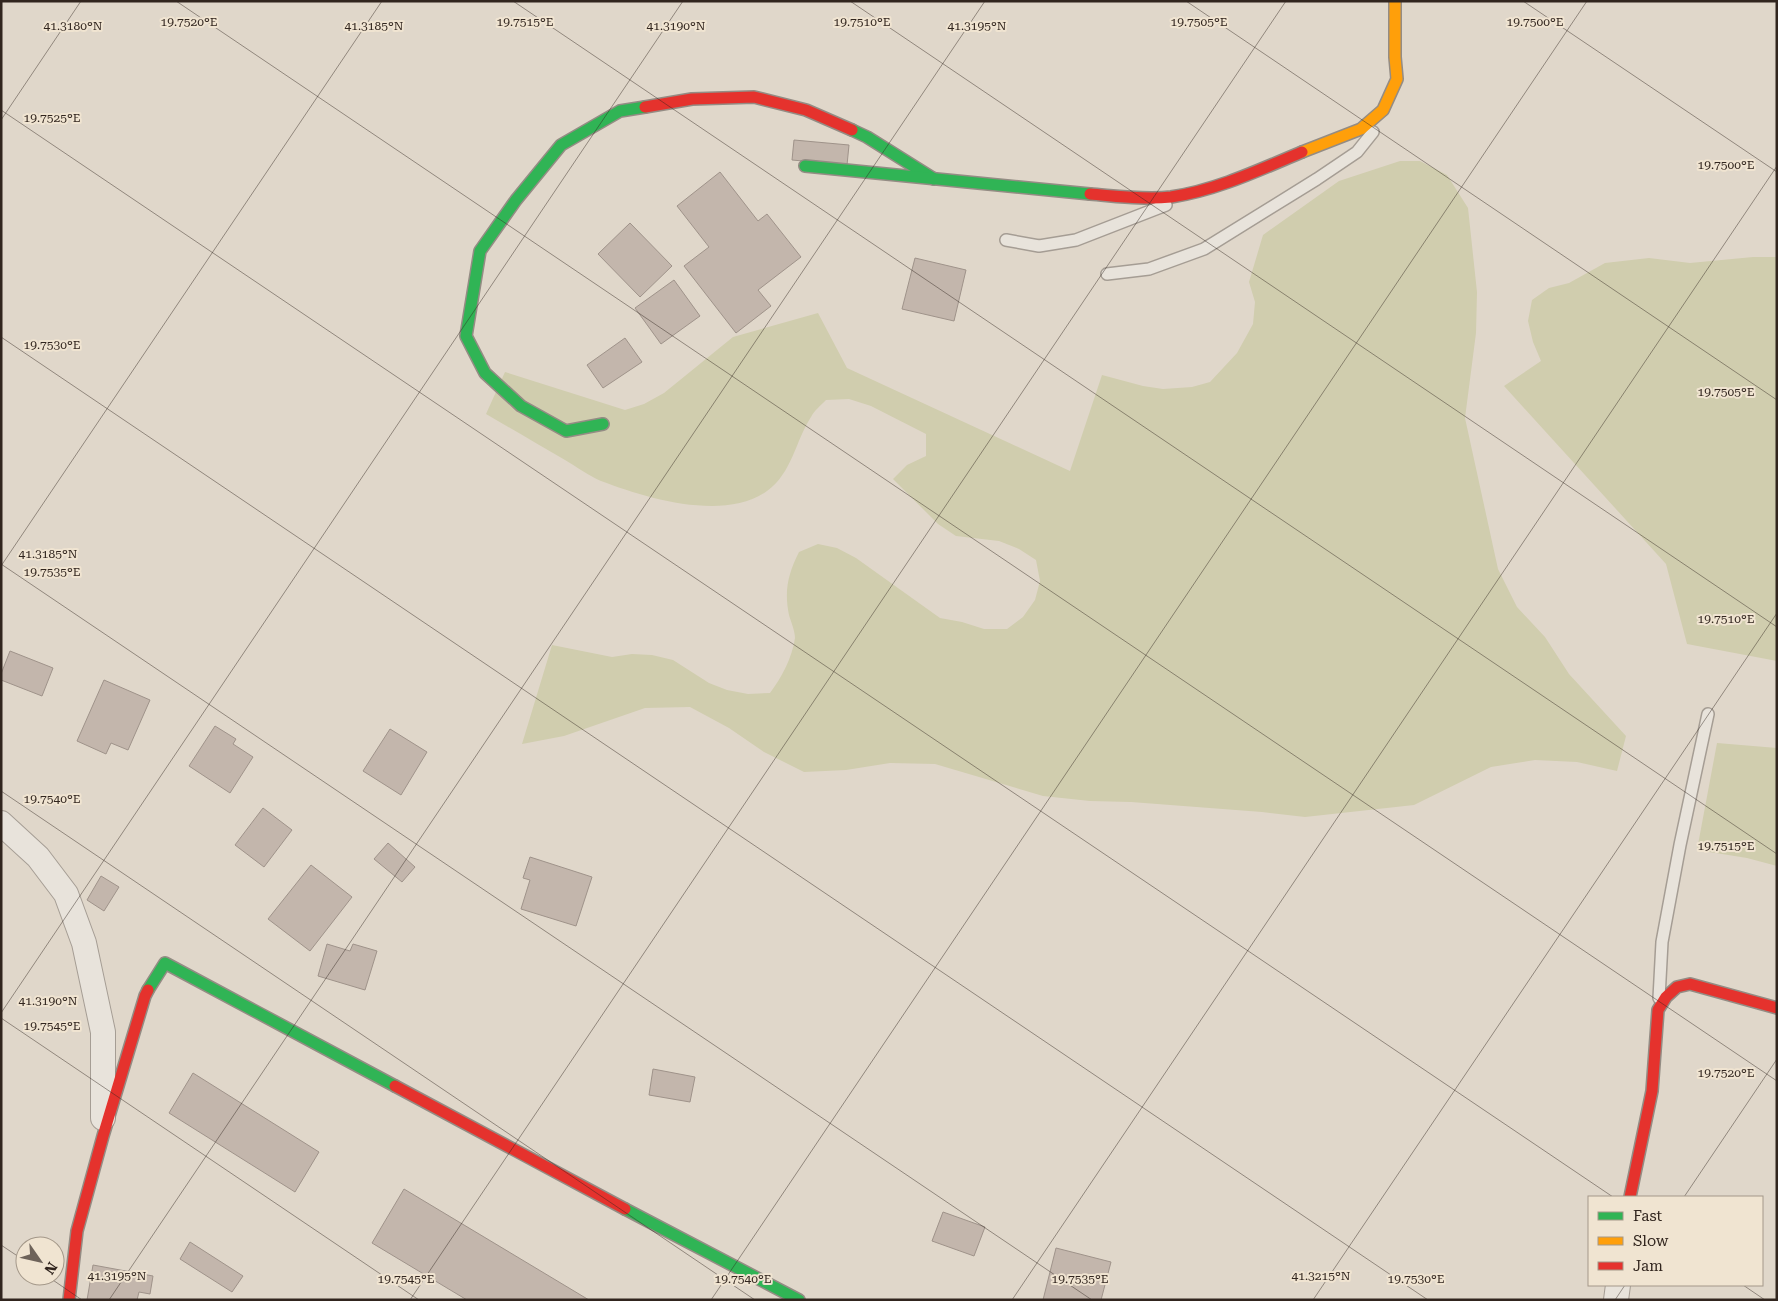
<svg xmlns="http://www.w3.org/2000/svg" width="1778" height="1301" viewBox="0 0 1778 1301" font-family="'Roboto Serif',serif">
<rect width="100%" height="100%" fill="#e0d7ca"/>
<g fill="#d0cdae">
<path d="M1400,161H1420L1447,175L1468,208L1477,292L1476,333L1465,418L1498,569L1517,607L1545,637L1569,674L1626,736L1617,771L1577,762L1535,760L1491,767L1414,805L1305,817L1262,812L1131,802L1090,801L1043,796L935,764L890,763L846,770L804,772L764,752L729,728L690,707L645,708L564,736L522,744L552,645L612,657L632,654L652,655L673,660L709,683L727,690L748,694L770,693C782,677 792,658 795,638C795,631 791,622 789,615C784,591 788,574 799,552L818,544L837,548L856,558L940,618L962,622L984,629H1007L1023,617L1035,600L1040,581L1036,560L1019,549L999,541L956,536L938,524L893,479L907,465L926,456V434L871,406L849,399L826,400C821,405 814,411 811,417C795,442 792,473 767,491C724,522 646,498 601,481C589,476 577,467 565,460C539,445 512,429 486,414L505,372L625,410L644,404L664,393L733,337L818,313L847,368L1070,471L1102,375L1143,386L1163,389L1192,387L1210,382L1237,353L1253,324L1255,302L1249,282L1263,235L1339,181Z"/>
<path d="M1753,257H1777V661L1687,644L1666,564L1504,386L1541,361L1533,342L1528,321L1532,300L1549,288L1569,283L1605,263L1649,258L1690,263Z"/>
<path d="M1717,743L1777,748V866L1747,858L1697,850Z"/>
</g>
<g fill="#c3b6ac" stroke="#9f938a">
<path d="M794,140L849,145L847,165L792,160Z"/>
<path d="M720,172L758,221L767,214L801,257L758,290L771,306L736,333L684,266L709,247L677,206Z"/>
<path d="M630,223L672,266L640,297L598,254Z"/>
<path d="M915,258L966,270L954,321L902,309Z"/>
<path d="M674,280L700,316L661,344L635,308Z"/>
<path d="M625,338L642,362L603,388L587,365Z"/>
<path d="M10,651L53,668L42,696L1,680V674Z"/>
<path d="M104,680L150,700L128,750L111,743L106,754L77,741Z"/>
<path d="M215,726L236,739L233,744L253,757L230,793L189,766Z"/>
<path d="M390,729L427,752L401,795L363,771Z"/>
<path d="M263,808L292,830L264,867L235,845Z"/>
<path d="M388,843L415,867L402,882L374,859Z"/>
<path d="M530,857L592,877L576,926L521,909L530,880L523,878Z"/>
<path d="M311,865L352,897L310,951L268,919Z"/>
<path d="M101,876L119,887L104,911L87,900Z"/>
<path d="M327,944L350,951L353,944L377,951L365,990L318,976Z"/>
<path d="M653,1069L695,1077L690,1102L649,1095Z"/>
<path d="M193,1073L319,1152L295,1192L169,1113Z"/>
<path d="M404,1189L589,1300H467L372,1243Z"/>
<path d="M943,1212L985,1227L974,1256L932,1241Z"/>
<path d="M190,1242L243,1276L232,1292L180,1259Z"/>
<path d="M1056,1248L1111,1262L1101,1300H1043Z"/>
<path d="M93,1265L153,1276L150,1294L139,1292L137,1300H87Z"/>
</g>
<g fill="none" stroke-linecap="round" stroke-linejoin="round">
<g stroke="#a59d94" stroke-width="14">
<g id="lane">
<path d="M1006,240L1039,246L1076,240L1166,205"/>
<path d="M1107,274L1149,269L1204,249L1317,179L1357,152L1373,132"/>
<path d="M1659,998L1662,942L1680,845L1708,714"/>
</g>
</g>
<g stroke="#a59d94" stroke-width="26">
<g id="street">
<path d="M1,823L38,857L66,894L84,943L103,1032V1118"/>
<path d="M1616,1300L1618,1285"/>
</g>
</g>
<g stroke="#948c84" stroke-width="14">
<g id="fast">
<path d="M852,130L867,137L934,179"/>
<path d="M805,166L1090,194"/>
<path d="M603,424L566,431L521,406L485,373L466,336L480,251L516,200L561,145L620,111L645,107"/>
<path d="M148,990L165,963L395,1086"/>
<path d="M625,1209L799,1300"/>
</g>
</g>
<g stroke="#948c84" stroke-width="14">
<path id="slow" d="M1302,152L1361,129L1383,110L1397,79L1395,57V1"/>
</g>
<g stroke="#948c84" stroke-width="14">
<g id="jam">
<path d="M645,107L692,99L754,97L806,110L852,130"/>
<path d="M1090,194C1116,196 1144,200 1171,197C1217,190 1259,170 1302,152"/>
<path d="M395,1086L625,1209"/>
<path d="M1630,1197L1652,1091L1658,1010L1666,997L1677,987L1690,984L1777,1008"/>
<path d="M69,1300L77,1231L103,1136L145,996L148,990"/>
</g>
</g>
<use href="#lane" stroke="#e8e3db" stroke-width="11"/>
<use href="#street" stroke="#e8e3db" stroke-width="24"/>
<use href="#fast" stroke="#30b455" stroke-width="11"/>
<use href="#slow" stroke="#ff9f0a" stroke-width="11"/>
<use href="#jam" stroke="#e5322d" stroke-width="11"/>
</g>
<path fill="none" stroke="#31251e" stroke-width="1" stroke-opacity="0.45" d="M176,1L1777,1081M513,1L1777,854M850,1L1777,627M1186,1L1777,400M1523,1L1777,172M1,110L1613,1197M1,120L81,1M1,337L1428,1300M1,564L1092,1300M1,566L382,1M1,791L755,1300M1,1013L683,1M1,1018L419,1300M1684,1197L1777,1059M1,1245L25,1261M47,1276L82,1300M1743,1285L1765,1300M109,1300L985,1M410,1300L1286,1M711,1300L1587,1M1012,1300L1777,166M1313,1300L1777,613M1615,1300L1625,1285"/>
<g font-size="12" text-anchor="middle" fill="#31251e" stroke="#f0e4d1" stroke-width="4" stroke-linejoin="round" paint-order="stroke">
<text x="189" y="26">19.7520°E</text>
<text x="525" y="26">19.7515°E</text>
<text x="1199" y="26">19.7505°E</text>
<text x="1535" y="26">19.7500°E</text>
<text x="862" y="26">19.7510°E</text>
<text x="73" y="30">41.3180°N</text>
<text x="374" y="30">41.3185°N</text>
<text x="676" y="30">41.3190°N</text>
<text x="977" y="30">41.3195°N</text>
<text x="52" y="122">19.7525°E</text>
<text x="1726" y="169">19.7500°E</text>
<text x="52" y="349">19.7530°E</text>
<text x="1726" y="396">19.7505°E</text>
<text x="48" y="558">41.3185°N</text>
<text x="52" y="576">19.7535°E</text>
<text x="1726" y="623">19.7510°E</text>
<text x="52" y="803">19.7540°E</text>
<text x="1726" y="850">19.7515°E</text>
<text x="48" y="1005">41.3190°N</text>
<text x="52" y="1030">19.7545°E</text>
<text x="1726" y="1077">19.7520°E</text>
<text x="117" y="1280">41.3195°N</text>
<text x="1321" y="1280">41.3215°N</text>
<text x="406" y="1283">19.7545°E</text>
<text x="743" y="1283">19.7540°E</text>
<text x="1080" y="1283">19.7535°E</text>
<text x="1416" y="1283">19.7530°E</text>
</g>
<rect width="1778" height="1301" fill="none" stroke="#31251e" stroke-width="5"/>
<rect x="1588" y="1196" width="175" height="90" fill="#f0e4d1" stroke="#a49889"/>
<rect x="1598" y="1212" width="25" height="8" fill="#30b455" stroke="#a49889"/>
<text x="1633" y="1221" font-size="15" fill="#31251e">Fast</text>
<rect x="1598" y="1237" width="25" height="8" fill="#ff9f0a" stroke="#a49889"/>
<text x="1633" y="1246" font-size="15" fill="#31251e">Slow</text>
<rect x="1598" y="1262" width="25" height="8" fill="#e5322d" stroke="#a49889"/>
<text x="1633" y="1271" font-size="15" fill="#31251e">Jam</text>
<g transform="translate(40 1261) rotate(124)"><circle r="24" fill="#f0e4d1" stroke="#a49889"/>
<path d="M0-4L9 19L0 12L-9 19Z" fill="#6e635a"/>
<text y="-8" font-size="14" font-weight="bold" text-anchor="middle" fill="#31251e">N</text>
</g>
</svg>
